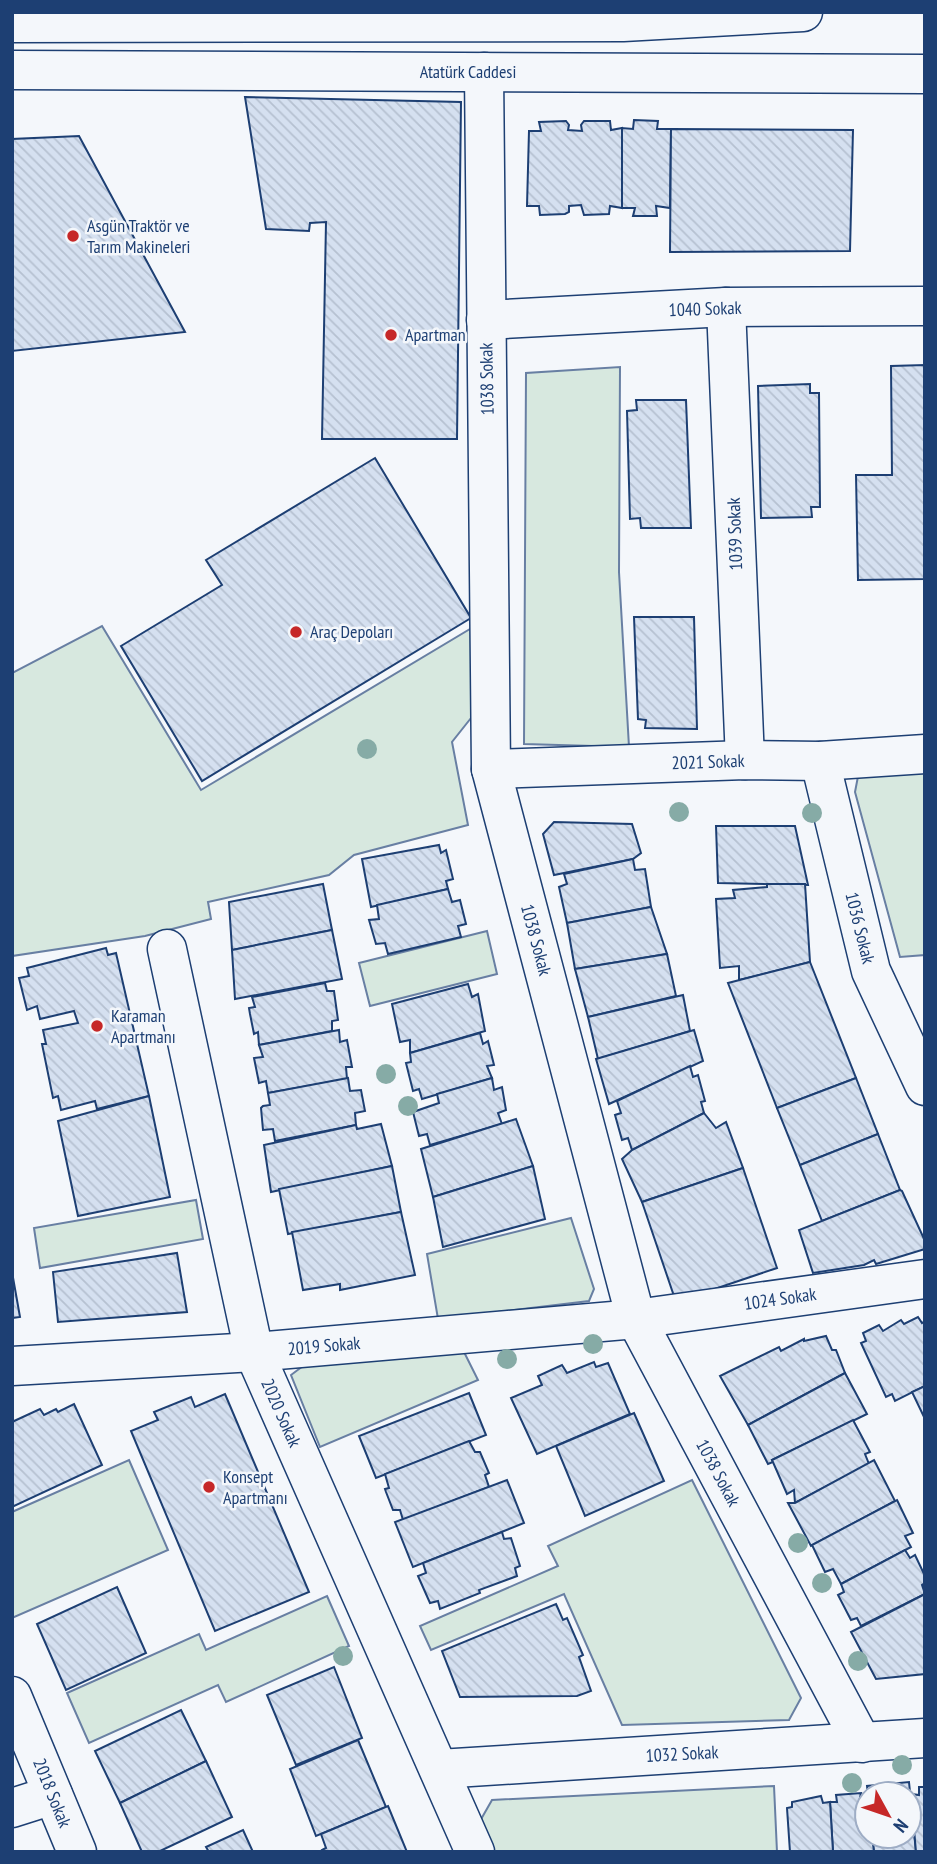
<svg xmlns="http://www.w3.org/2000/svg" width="937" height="1864" viewBox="0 0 937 1864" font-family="'PT Sans Narrow',sans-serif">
<defs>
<pattern id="building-back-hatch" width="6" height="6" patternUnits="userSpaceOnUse" patternTransform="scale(1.75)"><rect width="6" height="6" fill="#d5e0f0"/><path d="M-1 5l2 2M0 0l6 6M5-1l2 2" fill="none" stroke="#b6c1d1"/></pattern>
</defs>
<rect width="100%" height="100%" fill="#f4f7fb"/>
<g fill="#d7e8df" stroke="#687fa3" stroke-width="2">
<path d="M620,367L619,572L629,747L524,744L526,373Z"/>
<path d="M102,626L201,790L475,626L471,718L452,742L468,825L354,855L329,875L208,902L211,919L145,936L12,956V673Z"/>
<path d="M925,761V955L900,957L855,792L860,766Z"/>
<path d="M487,931L497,974L370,1006L359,963Z"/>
<path d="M196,1200L203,1239L40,1268L34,1228Z"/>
<path d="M571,1218L594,1289L589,1301L438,1319L427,1254Z"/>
<path d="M463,1350L478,1380L320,1447L291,1375L307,1363Z"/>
<path d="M129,1460L168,1550L12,1618V1512Z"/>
<path d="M692,1480L801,1698L789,1720L622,1725L564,1594L431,1650L420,1626L558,1566L548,1546Z"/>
<path d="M327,1596L349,1646L226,1702L218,1685L89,1743L67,1693L199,1634L206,1650Z"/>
<path d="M774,1786L777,1852H488L476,1828L492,1800Z"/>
</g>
<g fill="url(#building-back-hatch)" stroke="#1d3f73" stroke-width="2">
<path d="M245,97L461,102L457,439H322L326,222L310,223L309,231L266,229Z"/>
<path d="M634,120L658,121L657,129H671L670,208L656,206L657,216H633L635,208H622V128L633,129Z"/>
<path d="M566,121L569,125L568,130L582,131L581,125L584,121H610L611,130L622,128V208L610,206L609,214L584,215L581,205L569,206V212L565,214L540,215L539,206H527L529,131H541L539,122Z"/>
<path d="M671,129L853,130L850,251L670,252Z"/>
<path d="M79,136L185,332L12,351V139Z"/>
<path d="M925,365V579L858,580L856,475H892L891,366Z"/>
<path d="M810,384V393H819L820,507H811L812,517L761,518L758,386Z"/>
<path d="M636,400H686L691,528H641L640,518L630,519L627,411L637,410Z"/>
<path d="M375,458L471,618L202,781L121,646L222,585L206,560Z"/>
<path d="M634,617H694L697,729L645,728L646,720L638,719Z"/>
<path d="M554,822L632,824L641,853L633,859L554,875L543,834Z"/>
<path d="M716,826H795L808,885L718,883Z"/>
<path d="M439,845L441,853L446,850L453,879L446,881L448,889L371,907L362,859Z"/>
<path d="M633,859L635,870L645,869L651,907L567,923L559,887L567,884L564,874Z"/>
<path d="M323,884L332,930L232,950L229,902Z"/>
<path d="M767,884H805L810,962L739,980V966L720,968L716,899L735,898L733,890L767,887Z"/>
<path d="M448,889L452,902L460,900L466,924L458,926L461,937L388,954L385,943L376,944L369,920L379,919L377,905Z"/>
<path d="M651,907L667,954L575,969L567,923Z"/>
<path d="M332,930L342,979L235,999L232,950Z"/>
<path d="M106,948L108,955L116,953L149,1096L97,1109L95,1101L61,1110L58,1096L53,1098L42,1044H46L43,1030L78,1023L74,1011L40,1019L37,1006L27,1010L19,978L29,976L27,968Z"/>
<path d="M667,954L676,996L588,1017L575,969Z"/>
<path d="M810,962L856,1078L777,1108L728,983Z"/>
<path d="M325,983L327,991H334L338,1020L332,1021V1031L259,1045L258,1032L254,1034L250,1014L249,1008L255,1007L252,997Z"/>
<path d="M468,984L472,997L478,994L485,1031L410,1053V1040L400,1042L392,1004Z"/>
<path d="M683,995L690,1031L598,1059L588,1017Z"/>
<path d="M339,1030L340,1042L347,1040L352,1067H346L347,1079L268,1093L266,1081L259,1083L254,1058L263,1057L259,1045Z"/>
<path d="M694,1030L703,1061L609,1104L596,1059Z"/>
<path d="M480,1033L483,1044L488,1041L494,1065L487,1066L492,1078L422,1099L419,1089L413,1091L406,1063L411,1062L410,1053Z"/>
<path d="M690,1066L693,1077L698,1075L705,1101L701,1102L704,1113L632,1150L628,1138L622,1140L615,1115L621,1113L617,1101Z"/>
<path d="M348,1078L350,1091L361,1090L365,1111L355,1113L356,1125L275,1141L273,1129L263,1130L261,1108L263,1106L270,1105L268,1093Z"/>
<path d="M492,1078L494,1090L502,1087L506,1110L498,1113L502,1124L430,1145L427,1134L419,1136L413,1112L439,1103L437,1094Z"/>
<path d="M856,1078L878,1134L800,1165L777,1108Z"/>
<path d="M149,1096L170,1197L78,1216L58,1121Z"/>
<path d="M704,1113L716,1128L726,1122L743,1168L642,1202L622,1159L632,1150Z"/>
<path d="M516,1119L533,1166L433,1197L421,1149Z"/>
<path d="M381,1124L392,1166L271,1192L264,1145L356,1125L357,1129Z"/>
<path d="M878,1134L900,1190L822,1221L800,1165Z"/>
<path d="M392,1166L401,1212L288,1234L279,1189Z"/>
<path d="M533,1166L545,1219L443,1247L433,1197Z"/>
<path d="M743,1168L777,1268L676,1302L642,1202Z"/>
<path d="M900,1190L902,1191L925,1241V1249L876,1264L874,1260L864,1265L813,1273L799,1230Z"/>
<path d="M401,1212L415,1275L340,1290V1284L303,1290L292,1232Z"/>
<path d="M177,1253L187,1312L58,1322L53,1272Z"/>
<path d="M12,1272L20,1317L12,1318Z"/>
<path d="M918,1317L922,1323L925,1321V1386L895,1401L892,1394L886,1397L861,1343L866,1341L863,1333L879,1325L883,1331L901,1320L904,1324Z"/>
<path d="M826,1336L832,1350H836L845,1373L748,1425L720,1376L779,1347L781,1351L804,1339V1341Z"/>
<path d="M594,1362L596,1367L608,1363L630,1414L537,1454L511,1398L542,1385L538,1376L562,1365L567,1373Z"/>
<path d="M845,1373L867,1414L772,1460L773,1462L768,1464L748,1425Z"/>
<path d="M925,1386V1419L912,1392Z"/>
<path d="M469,1393L486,1435L376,1478L359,1436Z"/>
<path d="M225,1394L309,1592L215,1631L131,1431L158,1420L154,1412L191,1397L195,1407Z"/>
<path d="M74,1404L102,1465L12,1507V1422L40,1409L44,1415L56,1409L58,1412Z"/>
<path d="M634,1413L664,1481L585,1516L556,1446Z"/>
<path d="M853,1420L870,1452L865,1454L869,1464L795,1503L794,1490L787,1494L772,1460Z"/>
<path d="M469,1441L475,1452H480L489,1473L485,1475L489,1487L403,1520L400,1510H393L386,1492L385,1489L389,1488L385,1474Z"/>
<path d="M874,1460L895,1501L811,1546L788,1503H795Z"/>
<path d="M507,1480L524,1523L413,1567L395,1522Z"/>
<path d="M897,1500L913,1533L905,1536L911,1547L841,1584L833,1569L825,1572L812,1545Z"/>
<path d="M502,1532L504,1539L511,1538L520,1566L515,1568L517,1576L479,1590L480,1593L440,1609L438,1601L430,1603L418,1576L426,1573L423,1563Z"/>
<path d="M905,1550L910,1558L915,1555L925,1576V1583L922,1585L925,1594L861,1626L857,1618L851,1620L838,1595L844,1592L841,1584Z"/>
<path d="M117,1587L146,1653L66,1690L37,1624Z"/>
<path d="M925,1594V1674L876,1679L851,1632Z"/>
<path d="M556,1604L563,1620L567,1618L583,1655L579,1657L591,1691L577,1696L460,1697L442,1651Z"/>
<path d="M334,1667L362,1738L296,1765L267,1695Z"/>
<path d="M181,1710L206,1761L120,1803L95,1751Z"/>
<path d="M358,1740L386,1807L316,1836L290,1769Z"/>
<path d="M206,1761L232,1817L158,1852H142L120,1803Z"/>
<path d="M909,1782L916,1852H874L872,1836H909V1794H868L867,1786Z"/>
<path d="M919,1787H925V1852H916L911,1794L919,1795Z"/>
<path d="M861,1793L860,1798H867V1836H872L874,1852H833L830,1802H837L836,1795Z"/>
<path d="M821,1796L823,1803L830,1802L833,1852H790L787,1808L792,1807V1802Z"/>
<path d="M388,1806L407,1852H323L322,1850L326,1848L321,1834Z"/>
<path d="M243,1830L253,1852H209L206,1847Z"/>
</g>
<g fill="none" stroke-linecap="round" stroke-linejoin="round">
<g stroke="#1d3f73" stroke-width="41">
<g id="minor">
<path d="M484,72L491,769L636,1319L862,1743"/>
<path d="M726,307L745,760"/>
<path d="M486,320L726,307L925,306"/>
<path d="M820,761L871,971L925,1086"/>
<path d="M491,769L745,760L820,761L925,754"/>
<path d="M167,949L254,1352L475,1852"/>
<path d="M12,1366L254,1352L636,1319L925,1279"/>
<path d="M12,1696L77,1852"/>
<path d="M439,1769L925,1738"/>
<path d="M12,1808L53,1795"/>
</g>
</g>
<g stroke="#1d3f73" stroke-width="41">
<g id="major">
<path d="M12,23L623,22L803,12"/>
<path d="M12,70L925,74"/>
</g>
</g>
<use href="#minor" stroke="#f4f7fb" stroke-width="38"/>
<use href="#major" stroke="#f4f7fb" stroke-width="38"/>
</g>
<g fill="#86aba6">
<circle cx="367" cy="749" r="10"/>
<circle cx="679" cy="812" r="10"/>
<circle cx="812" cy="813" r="10"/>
<circle cx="386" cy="1074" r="10"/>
<circle cx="408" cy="1106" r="10"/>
<circle cx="593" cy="1344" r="10"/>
<circle cx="507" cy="1359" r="10"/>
<circle cx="798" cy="1543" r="10"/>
<circle cx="822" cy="1583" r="10"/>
<circle cx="343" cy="1656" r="10"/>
<circle cx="858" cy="1661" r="10"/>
<circle cx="902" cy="1765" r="10"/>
<circle cx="852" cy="1783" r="10"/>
</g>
<g fill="#c62828" stroke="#f4f7fb" stroke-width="2.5">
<circle cx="73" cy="236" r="7"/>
<circle cx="391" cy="335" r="7"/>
<circle cx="296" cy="632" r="7"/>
<circle cx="97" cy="1026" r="7"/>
<circle cx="209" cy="1487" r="7"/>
</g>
<g text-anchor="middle" stroke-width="5" stroke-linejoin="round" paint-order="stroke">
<g font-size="18" fill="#1d3f73" stroke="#f4f7fb">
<text x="468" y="78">Atatürk Caddesi</text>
<text transform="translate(705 309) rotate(-2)" y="6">1040 Sokak</text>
<text transform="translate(487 379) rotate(-91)" y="6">1038 Sokak</text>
<text transform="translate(735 534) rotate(-92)" y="6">1039 Sokak</text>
<text transform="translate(708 762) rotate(-2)" y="6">2021 Sokak</text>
<text transform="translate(860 928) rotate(76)" y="6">1036 Sokak</text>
<text transform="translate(536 940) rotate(75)" y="6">1038 Sokak</text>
<text transform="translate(780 1299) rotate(-8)" y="6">1024 Sokak</text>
<text transform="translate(324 1346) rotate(-5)" y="6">2019 Sokak</text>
<text transform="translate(281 1413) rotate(66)" y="6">2020 Sokak</text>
<text transform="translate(718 1473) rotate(62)" y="6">1038 Sokak</text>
<text transform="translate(682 1754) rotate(-3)" y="6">1032 Sokak</text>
<text transform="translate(52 1793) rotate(68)" y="6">2018 Sokak</text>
</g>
<g font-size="18" fill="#1d3f73" stroke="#f4f7fb" text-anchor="start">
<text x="87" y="232">Asgün Traktör ve<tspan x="87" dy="21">Tarım Makineleri</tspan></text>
<text x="405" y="341">Apartman</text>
<text x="310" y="638">Araç Depoları</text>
<text x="111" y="1022">Karaman<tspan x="111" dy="21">Apartmanı</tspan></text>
<text x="223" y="1483">Konsept<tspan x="223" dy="21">Apartmanı</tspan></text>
</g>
</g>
<rect width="937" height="1864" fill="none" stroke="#1d3f73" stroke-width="28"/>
<g transform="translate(888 1815) rotate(130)"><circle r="33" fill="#f4f7fb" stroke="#9eadc5" stroke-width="2"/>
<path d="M0-5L12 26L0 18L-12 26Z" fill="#c62828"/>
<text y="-10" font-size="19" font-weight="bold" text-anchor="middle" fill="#1d3f73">N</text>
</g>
</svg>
